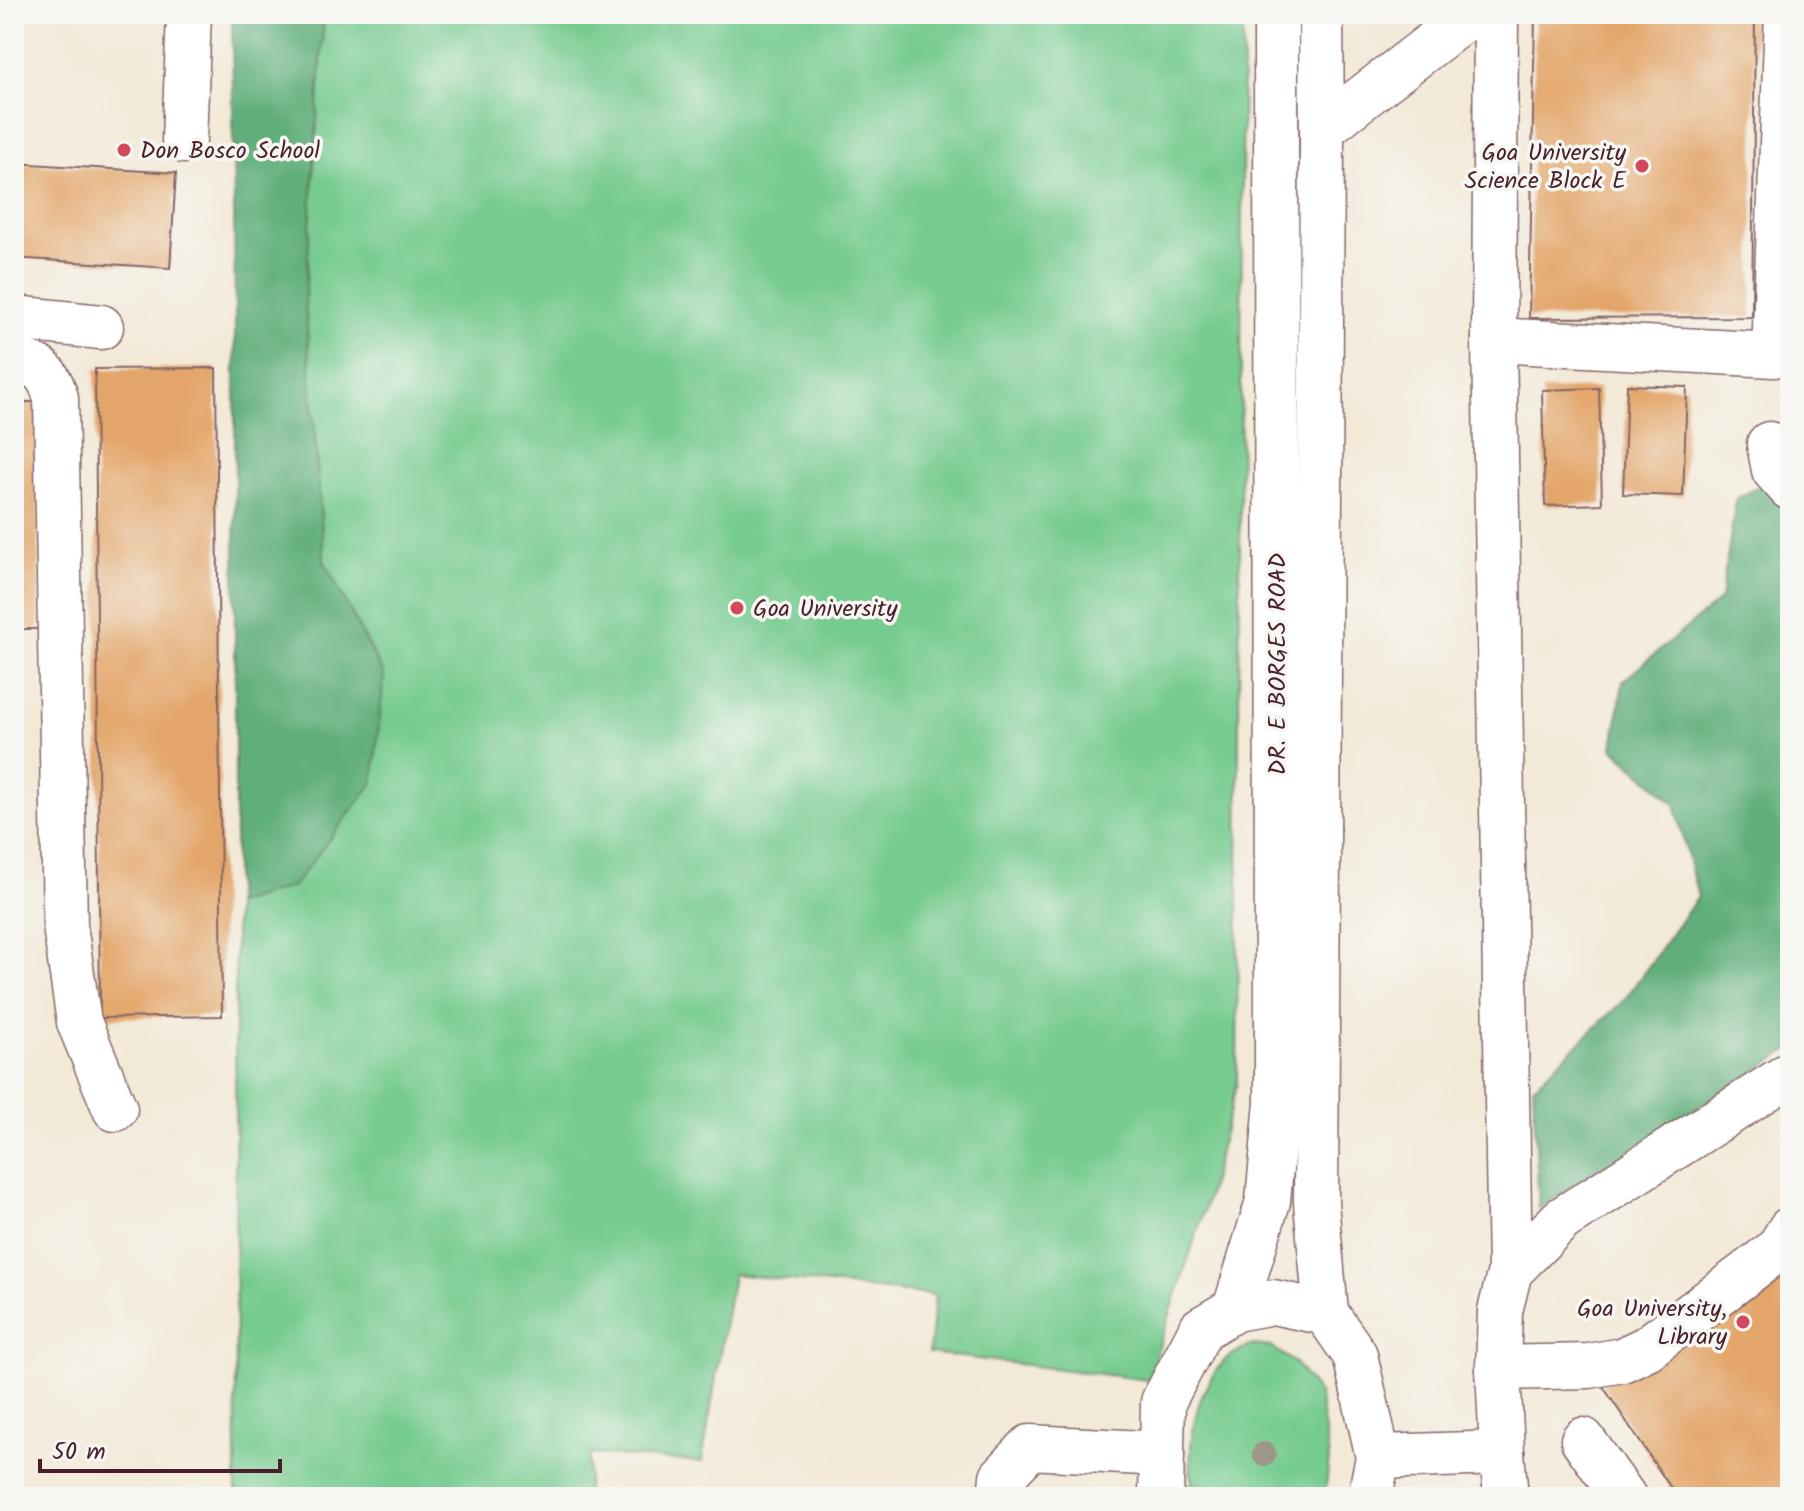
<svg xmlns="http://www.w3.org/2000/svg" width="1804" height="1511" viewBox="0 0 1804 1511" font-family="Kalam,sans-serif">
<rect width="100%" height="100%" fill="#f6f6f2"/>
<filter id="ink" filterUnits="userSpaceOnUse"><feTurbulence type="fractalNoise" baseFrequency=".0125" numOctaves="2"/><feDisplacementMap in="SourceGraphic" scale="16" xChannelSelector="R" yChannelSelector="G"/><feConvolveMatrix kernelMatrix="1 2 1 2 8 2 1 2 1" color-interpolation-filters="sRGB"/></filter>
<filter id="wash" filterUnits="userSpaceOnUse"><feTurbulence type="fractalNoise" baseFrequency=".006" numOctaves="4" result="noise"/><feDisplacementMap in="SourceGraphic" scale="32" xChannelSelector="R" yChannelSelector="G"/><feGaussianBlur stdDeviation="1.8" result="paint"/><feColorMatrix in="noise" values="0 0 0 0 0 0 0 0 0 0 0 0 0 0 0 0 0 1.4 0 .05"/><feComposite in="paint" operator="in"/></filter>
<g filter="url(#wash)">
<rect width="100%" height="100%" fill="#f3e9d7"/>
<g fill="#76cb8f" stroke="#60755d" stroke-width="2">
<path d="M324,14H1243L1237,1082L1205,1208L1148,1380L929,1353L935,1295L733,1274L702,1462L590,1454L586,1497H236L235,904L293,886L384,676L324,561L305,300Z"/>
<path d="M1252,1345L1272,1347L1296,1364L1319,1394L1329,1457L1325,1497H1194C1185,1453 1192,1395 1225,1360C1231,1354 1243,1349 1252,1345Z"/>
</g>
<g fill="#60af7a" stroke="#556752" stroke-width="2">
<path d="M232,14H324L305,300L324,561L384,675L373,783L293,886L235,904V311Z"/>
<path d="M1790,470V1049L1539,1208L1533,1087L1625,999L1698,897L1675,804L1613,748L1623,681L1721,599L1736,499Z"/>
</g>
<g id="blocks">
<g fill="#e3a569">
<path d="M1535,14H1755L1752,317L1529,318Z"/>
<path d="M14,163L176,173L170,268L14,258Z"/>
<path d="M216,368L222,1016L100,1018L95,369Z"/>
<path d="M1627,385L1687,387L1683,496L1623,494Z"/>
<path d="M1599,388L1602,504L1545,506L1542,390Z"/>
<path d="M14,402H38L39,629H14Z"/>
<path d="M1790,1260V1497H1677L1602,1385Z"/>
</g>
</g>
</g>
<g filter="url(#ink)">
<use href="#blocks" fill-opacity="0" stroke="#856667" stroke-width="2"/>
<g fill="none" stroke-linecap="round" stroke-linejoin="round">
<g stroke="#856667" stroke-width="47">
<g id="minor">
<path d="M1496,14L1494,340L1510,1271"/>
<path d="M1322,129L1471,14"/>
<path d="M184,141L189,14"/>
<path d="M14,318L101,327"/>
<path d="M1494,340L1774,355L1787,14"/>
<path d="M14,360C40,364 49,373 56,398L65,926L79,1022L115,1109"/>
<path d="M1769,444L1774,470L1790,488"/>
<path d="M1498,1368L1589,1366L1622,1360L1647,1348L1777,1250L1790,1229"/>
<path d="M1583,1440L1624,1497"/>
<path d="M1502,1453L1498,1368L1500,1311L1510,1271L1562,1219L1790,1074"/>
<path d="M1378,1457L1502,1453L1506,1497"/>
<path d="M1000,1497L1002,1477L1030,1447L1162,1454"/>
</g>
</g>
<g stroke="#856667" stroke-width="47">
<g id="major">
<path d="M1321,14L1322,139L1316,1203L1326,1313"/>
<path d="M1235,1309L1268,1201L1277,1102L1276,14"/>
<path d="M1161,1497L1163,1402L1201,1329L1235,1309L1273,1302L1326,1313L1355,1355L1378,1457L1370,1497"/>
</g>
</g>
<use href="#minor" stroke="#fff" stroke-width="44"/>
<use href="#major" stroke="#fff" stroke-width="44"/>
</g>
<circle fill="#9d9689" cx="1264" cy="1454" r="12"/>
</g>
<g fill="#d1495b" stroke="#f6f6f2" stroke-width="3">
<circle cx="124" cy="150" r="8"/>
<circle cx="1642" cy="166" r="8"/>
<circle cx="737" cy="608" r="8"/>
<circle cx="1743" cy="1322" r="8"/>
</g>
<g text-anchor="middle" stroke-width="7" stroke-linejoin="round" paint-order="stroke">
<g font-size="24" fill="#4a1f2b" stroke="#f6f6f2" text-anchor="start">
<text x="140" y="158">Don Bosco School</text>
<text x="1626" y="160" text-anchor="end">Goa University<tspan x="1626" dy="28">Science Block E</tspan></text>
<text x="753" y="616">Goa University</text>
<text x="1727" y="1316" text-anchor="end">Goa University,<tspan x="1727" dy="28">Library</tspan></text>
</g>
<g font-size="24" fill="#4a1f2b" stroke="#f6f6f2">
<text transform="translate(1277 664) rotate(-90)" y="8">DR. E BORGES ROAD</text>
</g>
</g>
<rect width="1804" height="1511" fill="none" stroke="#f6f6f2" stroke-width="48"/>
<path d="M40 1459v12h240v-12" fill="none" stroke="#4a1f2b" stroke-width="4"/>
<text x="52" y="1459" font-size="24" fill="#4a1f2b" stroke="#f6f6f2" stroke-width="6" paint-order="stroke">50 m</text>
</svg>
